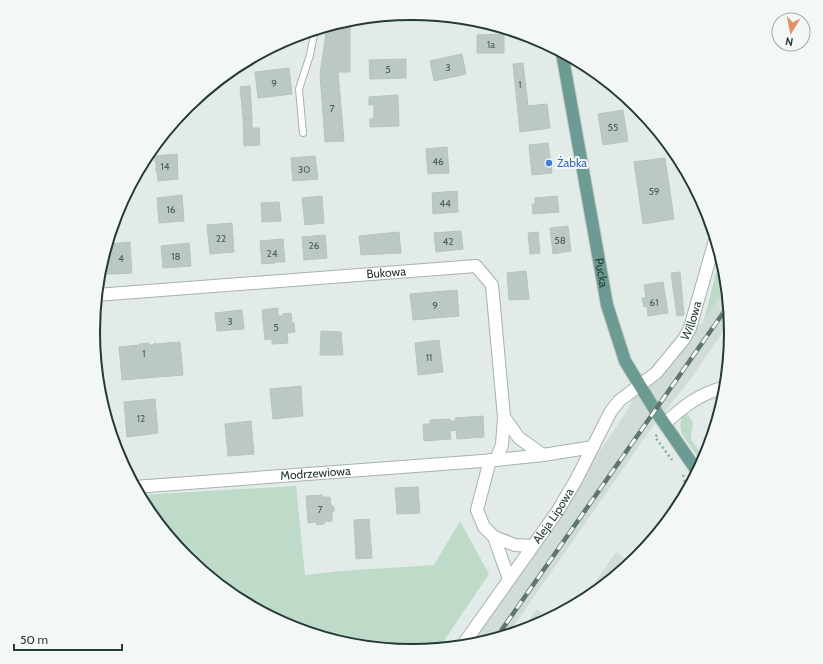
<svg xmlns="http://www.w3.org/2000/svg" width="823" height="664" viewBox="0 0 823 664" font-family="Cabin,sans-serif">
<rect width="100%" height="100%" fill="#e3ebe8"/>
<g fill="#d1dbd7">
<path d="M726,288L730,322L689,381L650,430L508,634L474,645L465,646L621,420L653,365L666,352L685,329L701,324Z"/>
<path d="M616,552L631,563L589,597L582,601Z"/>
<path d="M537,609L549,619L533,627L522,630Z"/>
</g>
<g fill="#bedac8">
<path d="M720,257L724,270L726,288L704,320Z"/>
<path d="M686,412L693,422L691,439L704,458L702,463L682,434C679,425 680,419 686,412Z"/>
<path d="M296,486L305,575L341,571L434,565L460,521L489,574L439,648L411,651L349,645L289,627L234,597L186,557L146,509L139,495Z"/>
</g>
<g fill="#bbc8c4" stroke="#b6c4bf">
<path d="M350,26V72H338L344,141L325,142L320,74L327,27Z"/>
<path d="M504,34V53H477V35Z"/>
<path d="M462,54L466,74L434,81L430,61Z"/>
<path d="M406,59V78L370,79L369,60Z"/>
<path d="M523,63L528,106L547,104L550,128L520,132L513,64Z"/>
<path d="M289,68L292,94L258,98L255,72Z"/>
<path d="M250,86L252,118H243L240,87Z"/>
<path d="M398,95L399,126L370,127V119L374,118V105H369V97Z"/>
<path d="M623,110L628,141L603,145L598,114Z"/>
<path d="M243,118H252V128H259L260,145L244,146Z"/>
<path d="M656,130L661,136L657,137Z"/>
<path d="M548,143L552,173L532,175L529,145Z"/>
<path d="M447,147L449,173L428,174L426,149Z"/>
<path d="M177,154L178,179L158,181L157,172H156V162H155V156Z"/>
<path d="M315,156L318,179L293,181L291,158Z"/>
<path d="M665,158L674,219L643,224L634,162Z"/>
<path d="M457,191L458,212L433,214L432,193Z"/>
<path d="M182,195L184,221L159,223L157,198Z"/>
<path d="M322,196L324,223L305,225L302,198Z"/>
<path d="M557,196L559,212L533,214L532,204H535V198Z"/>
<path d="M279,202L281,221L262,222L261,203Z"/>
<path d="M232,223L234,252L210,254L207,225Z"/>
<path d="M568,226L571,251L553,254L550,228Z"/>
<path d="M461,231L463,249L436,252L434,233Z"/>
<path d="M399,232L401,253L361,255L359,236Z"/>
<path d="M538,232L540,253L530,254L528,233Z"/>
<path d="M325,235L327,258L316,259V260L315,259L304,260L302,237Z"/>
<path d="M283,239L285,262H274V264L273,263L262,264L260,241Z"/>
<path d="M130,242L132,273L112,274L110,244Z"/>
<path d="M189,243L191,266L163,268L161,246Z"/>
<path d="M106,244H110L112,274H98Z"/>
<path d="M526,271L529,299L509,300L507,273Z"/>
<path d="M680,272L684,315L677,316L671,273Z"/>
<path d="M663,282L668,313L648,316L647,306L644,307L642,298H646L644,285Z"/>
<path d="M457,290L459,316L413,320L410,294Z"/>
<path d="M278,308V316H283V314L291,313L292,323H294L295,332L287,333L288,343L272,344V339L265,340L262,310Z"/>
<path d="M242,310L244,329L217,331L215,313Z"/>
<path d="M321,331L341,332L343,355H320Z"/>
<path d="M439,340L443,372L418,375L415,343Z"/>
<path d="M180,342L183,375L122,380L119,347L140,345V344L149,343V345H154V343H155V344Z"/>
<path d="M301,386L303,416L273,419L270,389Z"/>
<path d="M155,399L158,433L127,437L124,402Z"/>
<path d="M483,416L484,437L457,439L456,430L450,431L451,439L424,441L423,424H430V420L450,419V421H455V418Z"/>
<path d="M251,421L254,454L228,456L225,424Z"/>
<path d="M418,487L420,513L397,514L395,488Z"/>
<path d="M322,495V497H330L331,505L334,507V511L332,513V521L324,522V524L317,525L316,522L308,523L306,496Z"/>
<path d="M369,519L372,558L356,559L354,520Z"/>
</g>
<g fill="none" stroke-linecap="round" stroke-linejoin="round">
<g stroke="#a6b2af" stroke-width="8">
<path id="service" d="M303,133L299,89L310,55L315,29"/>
</g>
<g stroke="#a6b2af" stroke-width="14">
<g id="minor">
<path id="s1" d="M96,295L476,266L492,285L504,417L502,445L496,460"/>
<path id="s2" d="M640,385L656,373L684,339L690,328L715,240"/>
<path d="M504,417L519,438L543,455"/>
<path d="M664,424C684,406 699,394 725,387"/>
<path d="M490,460L477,510L484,527L494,537L509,579"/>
<path id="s3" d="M134,487L496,460L543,455L593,447"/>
<path d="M494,537L515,545L532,546"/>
</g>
</g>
<g stroke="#a6b2af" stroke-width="14">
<g id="tertiary">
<path id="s4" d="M462,646L557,512L576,480L611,411L619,401L640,385"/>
</g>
</g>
<g stroke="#c2c8c7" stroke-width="14">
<g id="primary">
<path id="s5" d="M562,53L607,305L625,361L655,410L697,471"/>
</g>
</g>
<g stroke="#87aba2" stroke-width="2.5" stroke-dasharray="2 3" stroke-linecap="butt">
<path d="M657,435L655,437L672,460"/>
<path d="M683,475L687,490"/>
</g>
<use href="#service" stroke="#fff" stroke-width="6"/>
<use href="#minor" stroke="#fff" stroke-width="12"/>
<use href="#tertiary" stroke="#fff" stroke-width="12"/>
<use href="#primary" stroke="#6c9b93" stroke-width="12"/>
<g stroke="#5f7571" stroke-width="4.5">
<path id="rail" d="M496,638L728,306"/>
</g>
<use href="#rail" stroke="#f3f8f6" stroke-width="3" stroke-dasharray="9" stroke-linecap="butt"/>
</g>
<circle fill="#3f7fe0" stroke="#f3f8f6" stroke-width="1.5" cx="549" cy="163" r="4"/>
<g text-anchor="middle" stroke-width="4" stroke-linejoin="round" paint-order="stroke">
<g font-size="10" fill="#4a5e5a">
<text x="491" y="48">1a</text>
<text x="448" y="71">3</text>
<text x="388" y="73">5</text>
<text x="274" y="87">9</text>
<text x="520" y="88">1</text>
<text x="332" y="112">7</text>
<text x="613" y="131">55</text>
<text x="438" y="165">46</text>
<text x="165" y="170">14</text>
<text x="304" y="173">30</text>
<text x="654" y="195">59</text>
<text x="445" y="207">44</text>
<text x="171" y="213">16</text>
<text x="221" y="242">22</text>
<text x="560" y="244">58</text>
<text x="448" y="245">42</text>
<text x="314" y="249">26</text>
<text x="272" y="257">24</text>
<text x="176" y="260">18</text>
<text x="121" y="262">4</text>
<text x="654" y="306">61</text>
<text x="435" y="309">9</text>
<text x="230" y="325">3</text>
<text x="276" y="331">5</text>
<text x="144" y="357">1</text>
<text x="429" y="361">11</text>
<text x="141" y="422">12</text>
<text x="320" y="513">7</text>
</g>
<g font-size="12" fill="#366cbe" stroke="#f3f8f6" text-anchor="start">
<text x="557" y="167">Żabka</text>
</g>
<g font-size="12" fill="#253a36" stroke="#f3f8f6">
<text dy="4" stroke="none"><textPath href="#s1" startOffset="291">Bukowa</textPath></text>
<text dy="4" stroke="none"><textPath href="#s5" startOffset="223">Pucka</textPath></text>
<text dy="4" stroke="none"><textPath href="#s2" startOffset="84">Willowa</textPath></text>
<text dy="4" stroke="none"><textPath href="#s3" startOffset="182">Modrzewiowa</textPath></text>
<text dy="4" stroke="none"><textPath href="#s4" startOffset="159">Aleja Lipowa</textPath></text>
</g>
</g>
<path d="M0 0H823V664H0ZM100 332a312 312 0 1 1 624 0a312 312 0 1 1-624 0Z" fill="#f3f8f6" fill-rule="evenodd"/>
<path fill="none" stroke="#253a36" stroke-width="2" d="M100 332a312 312 0 1 1 624 0a312 312 0 1 1-624 0Z"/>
<g transform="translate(791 32) rotate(190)"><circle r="19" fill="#f3f8f6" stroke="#a1aca9"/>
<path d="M0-3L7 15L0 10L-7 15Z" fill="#e2916a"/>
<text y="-6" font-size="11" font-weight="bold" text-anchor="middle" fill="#253a36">N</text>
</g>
<path d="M14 644v6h108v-6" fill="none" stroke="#253a36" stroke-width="2"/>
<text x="20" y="644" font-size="12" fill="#253a36" stroke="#f3f8f6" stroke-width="3" paint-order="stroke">50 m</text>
</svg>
